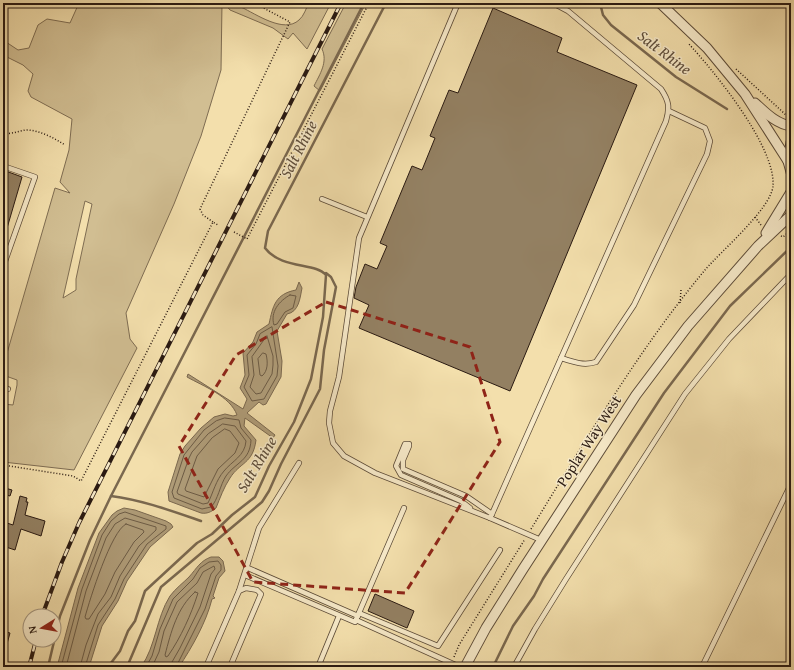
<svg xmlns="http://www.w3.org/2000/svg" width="794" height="670" viewBox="0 0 794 670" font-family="'Gentium Book Plus',serif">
<rect width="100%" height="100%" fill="#f3dfac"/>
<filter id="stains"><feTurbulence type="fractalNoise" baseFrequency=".005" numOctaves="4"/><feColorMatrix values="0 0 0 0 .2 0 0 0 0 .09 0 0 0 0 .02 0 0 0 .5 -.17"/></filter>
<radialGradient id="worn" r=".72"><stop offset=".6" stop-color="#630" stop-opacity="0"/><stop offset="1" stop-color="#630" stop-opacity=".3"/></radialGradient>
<g fill="#d1be92" stroke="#7e6c52" fill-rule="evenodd">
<path d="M79,3H222L221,70L201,136L174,204L126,313L130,339L137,348L74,470L3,462V404L13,405L17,385V380L3,375V367L55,188L70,193L60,182L69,150L72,119L31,97L28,91L33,74L23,65L3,55V40L18,50L29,48L38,25L47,19L70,23ZM85,201L92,204L76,279V290L63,298Z"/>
<path d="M224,3H238L241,7C256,14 284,34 299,20C304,16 306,8 309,3H331L307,49L293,33L288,39L273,28L230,10Z"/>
<path d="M346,3H366L320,91L314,86C320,74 328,62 322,49Z"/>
</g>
<g fill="#af9c78" stroke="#7a684f">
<path d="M299,282L302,288C300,298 299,312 287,314L277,331L282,361L281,377L266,404L263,405L259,402L247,413L275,435L273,438L245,418L244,426L256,440C253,464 240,462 230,478C224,487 220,498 216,508C211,512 207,514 201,513L169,501L168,492L180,454L185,446L201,428L214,417L225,414L233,416L237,415C230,396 203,386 187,377L188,374L243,409L247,399L240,388L245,375L243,353L253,342L257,332L269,324C273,306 275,294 296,290Z"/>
<path d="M124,508L135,510L166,521L171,524L173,527L150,547L127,581L118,601L102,626L89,667H57L78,588L99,533L112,515L117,511Z"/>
<path d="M211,557H219L223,561L225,571L219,578L213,596L215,598L212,599C206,623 192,647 179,667H141C156,646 156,618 170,596C175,589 183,583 189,577C197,568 200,561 211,557Z"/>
</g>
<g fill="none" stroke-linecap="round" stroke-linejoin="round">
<g stroke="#6c5b45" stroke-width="1">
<path d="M290,295L296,296L293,308L285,312L277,324L274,325C270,312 279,301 290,295Z"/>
<path d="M272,327L278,366L277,376L264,399L252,401L244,387L249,375L247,355L256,344L260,334Z"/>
<path d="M267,336L273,356V365L272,374L261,393L256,394L250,387L254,375L252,357Z"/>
<path d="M263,353L266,354C268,362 268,371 262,376L260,375L258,359Z"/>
<path d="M225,418L239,420L241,428L251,440C250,461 236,462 226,476C220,485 218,500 211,507L202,509L174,498L172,492L184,455L204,430L216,421Z"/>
<path d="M223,424L235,426L246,441C245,456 232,461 224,471C216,480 213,493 208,503L203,504L178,494L177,492L189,458L192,452L208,434Z"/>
<path d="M225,429L230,431L239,443L235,453L218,469L204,497L186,491L185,489L197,456L212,438Z"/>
<path d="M126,524L143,530L144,532L134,542L115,572L105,594L89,619H86L85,617C90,599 111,531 126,524Z"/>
<path d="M195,592L198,593C191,615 181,637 168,656L166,657L165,655C171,632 177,608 195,592Z"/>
<path d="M61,667L82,589L102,535L111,521L119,514L125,512L166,526V529L147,544L124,579L115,599L98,625L85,667"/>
<path d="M66,667L86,591L106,538L115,524L125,518L156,527V530L139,546L120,576L111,597L98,614L86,645L80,667"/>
<path d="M146,667L152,656L160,629L173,599L193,579L200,568L209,562L218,561L221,565V570L216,576L205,609L176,667"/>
<path d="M152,667L159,652L164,631L177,602L197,583L203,572L214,566L215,569L211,574L200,607L180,648L172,662L171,667"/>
</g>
<g stroke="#7a684f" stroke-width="2.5">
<path d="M600,3L603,15L611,25L676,77L727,109"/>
<path d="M111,496C142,500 172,511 201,521"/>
<path d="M48,667L60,616L90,540L111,496L364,3"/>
<path d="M108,667L120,651L128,631L135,621L145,591L197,543L212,534L232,515L255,497L269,466L294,422L311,379L323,317L326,275C315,262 282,270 265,248L268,231L386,3"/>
<path d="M127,667L161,587L262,502L269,491L281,464L320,389L324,350L336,287L331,277L326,273"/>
<path d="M493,667L513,626L534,596L543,579L664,393L730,306L791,247"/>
</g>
</g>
<g fill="#938062" stroke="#2a1a12">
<path d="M493,8L562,38L557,52L637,85L510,391L359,328L369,305L354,298L356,287L365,264L377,269L387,246L380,243L412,166L422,170L435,138L430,136L449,90L458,93Z"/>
<path d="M3,170L22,177L5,235H3Z"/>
<path d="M5,488L12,490L10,496L3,494Z"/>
<path d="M20,496L27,498L26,502H28L25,515L45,521L41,536L21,529L15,550L3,546V537L7,523L13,525Z"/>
<path d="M375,594L414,611L407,628L368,611Z"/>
<path d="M3,631L10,633L5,651H3Z"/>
</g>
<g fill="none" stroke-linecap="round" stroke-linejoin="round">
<g stroke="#5c4b38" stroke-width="6">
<g id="service">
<path d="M458,3L359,238L339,377L330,411L329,423L333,443L344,456L375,473L490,518"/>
<path d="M3,166L35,177L3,267"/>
<path d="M322,199L367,217"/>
<path d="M561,358C573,362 584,366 596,362L634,305L707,154L710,141L705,128L669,111"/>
<path d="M3,388L8,389"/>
<path d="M470,508L461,501L401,475L396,466L405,444H409V446L403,460V469L466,496L492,514L490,518L541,540"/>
<path d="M3,510L5,511L3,519"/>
<path d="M492,514L666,121C670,107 669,101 661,89L568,11L553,3"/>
<path d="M248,568L358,616"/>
<path d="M245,575L355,622L404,508"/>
<path d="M359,613L438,646L500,550"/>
<path d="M356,620L409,644"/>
<path d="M206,667L239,591L259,528L299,463"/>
<path d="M230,667L261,594L257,590L246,588L239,591"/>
<path d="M318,667L339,616"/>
<path d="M514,667L535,629L566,579L685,394L729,339L791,274"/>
<path d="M702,667L791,484"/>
</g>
</g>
<g stroke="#5c4b38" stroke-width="11">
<g id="minor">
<path d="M660,3L707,48L745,94L788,161"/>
<path d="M755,103C765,112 776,124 791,126"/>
<path d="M791,142L788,161L791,172"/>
<path d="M766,233L791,192"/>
<path d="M465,667L486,628L523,569L636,395L688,326L758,246L791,215"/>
</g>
</g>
<g stroke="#2a1a12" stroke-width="1.5" stroke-dasharray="1 2" stroke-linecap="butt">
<path d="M736,69L786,115"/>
<path d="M3,133C12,135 19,130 28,130C41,131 54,138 65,145"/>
<path d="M755,217L761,225"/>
<path d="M213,222L203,215L200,209L290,22L254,3"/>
<path d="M234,232L247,239L369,3"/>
<path d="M781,236L783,237L791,230"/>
<path d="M680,303L681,290"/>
<path d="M3,465L73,476L81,481L213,222L218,225"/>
<path d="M531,529C586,440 638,350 705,270C720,252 771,209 773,186C776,147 714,71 688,43"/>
<path d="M454,657L459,645L525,539"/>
</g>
<use href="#service" stroke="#f7eac9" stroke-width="4.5"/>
<use href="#minor" stroke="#f7eac9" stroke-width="9"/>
<g stroke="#2a1a12" stroke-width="4">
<g id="rail">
<path d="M42,616L62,562L79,523L341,3"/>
<path d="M29,667L36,640"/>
</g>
</g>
<use href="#rail" stroke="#f7eac9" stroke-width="2.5" stroke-dasharray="8" stroke-linecap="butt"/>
<g stroke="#5c4b38" stroke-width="6" stroke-linecap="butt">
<path id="service-bridge" d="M409,644L460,667"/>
</g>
<use href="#service-bridge" stroke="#f7eac9" stroke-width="4.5"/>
</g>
<path fill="none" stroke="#8f2418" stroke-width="3" stroke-dasharray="8 5" stroke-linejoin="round" d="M326,302L470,347L500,442L405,593L253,582L179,446L236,355Z"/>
<g text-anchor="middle" stroke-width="3" stroke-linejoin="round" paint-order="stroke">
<g font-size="15" fill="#2a1a12" stroke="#f7eac9">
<text transform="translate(589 441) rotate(-57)" y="5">Poplar Way West</text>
</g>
<g font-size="16" font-style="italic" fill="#5f4e3b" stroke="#f7eac9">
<text transform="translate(665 52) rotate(37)" y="6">Salt Rhine</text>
<text transform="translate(298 149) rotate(-63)" y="6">Salt Rhine</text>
<text transform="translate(256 464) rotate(-59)" y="6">Salt Rhine</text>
</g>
</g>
<rect width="794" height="670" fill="none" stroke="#f3dfac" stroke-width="16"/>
<rect x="4" y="4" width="786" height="662" fill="none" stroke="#2a1a12" stroke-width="2"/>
<rect x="8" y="8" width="778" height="654" fill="none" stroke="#2a1a12"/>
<g transform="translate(42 628) rotate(259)"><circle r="19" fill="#f7eac9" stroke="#a59780"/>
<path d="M0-3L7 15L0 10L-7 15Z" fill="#8f2418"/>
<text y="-6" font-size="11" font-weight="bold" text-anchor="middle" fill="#2a1a12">N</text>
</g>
<rect width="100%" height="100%" filter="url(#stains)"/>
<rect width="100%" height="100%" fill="url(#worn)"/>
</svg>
